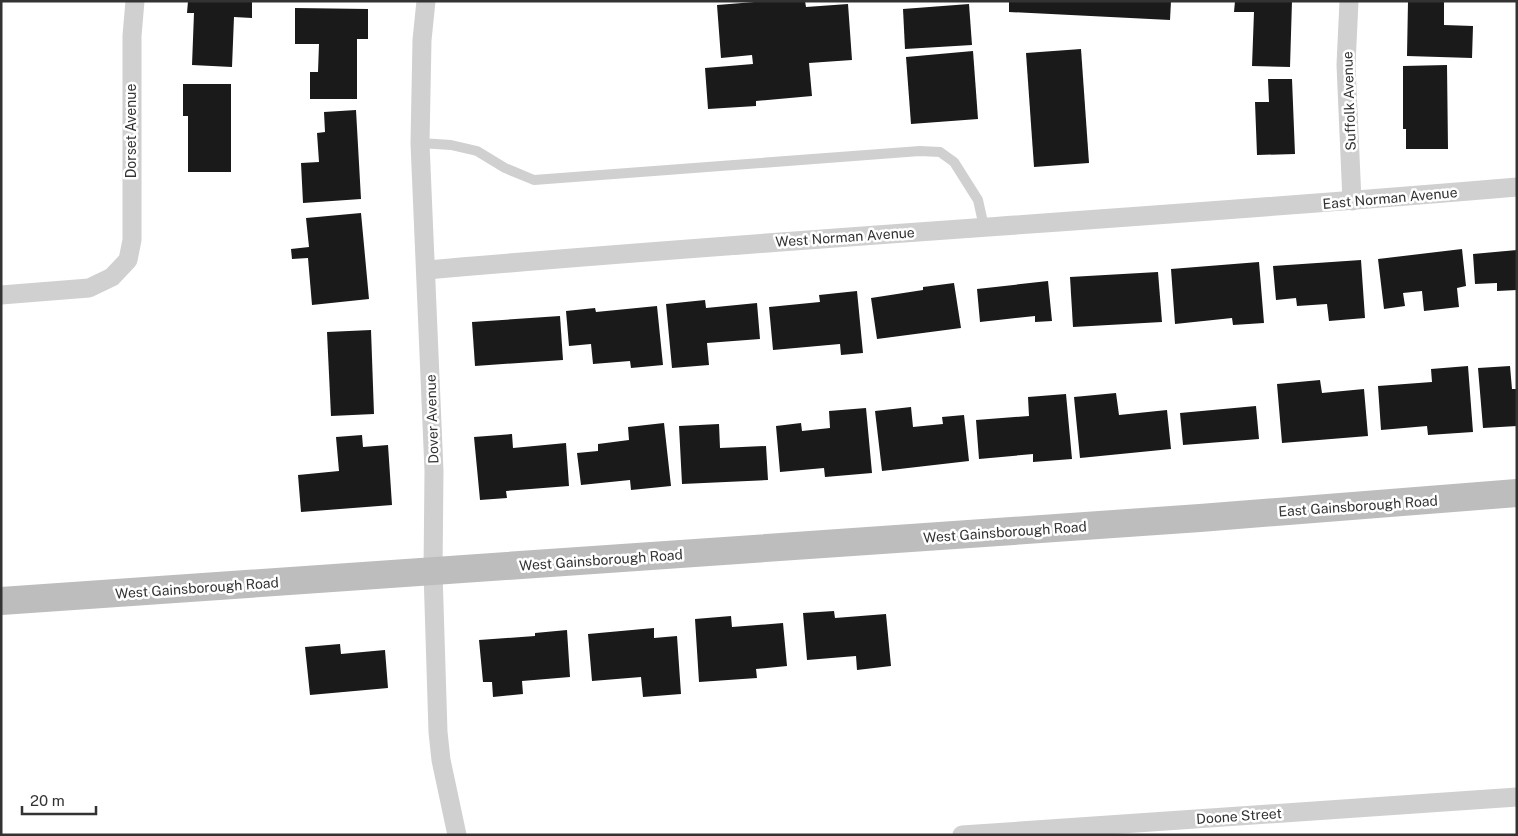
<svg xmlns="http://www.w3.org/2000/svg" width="1518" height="836" viewBox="0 0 1518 836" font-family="'Public Sans',sans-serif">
<rect width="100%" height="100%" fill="#fff"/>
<g fill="#1a1a1a">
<path d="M188,1H252V18L234,17L232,67L192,65L194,13H187Z"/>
<path d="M767,1H805L806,7L848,4L852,60L809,63L812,96L756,101V106L708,109L705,68L753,64L752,55L721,58L717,5Z"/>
<path d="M1009,1H1171L1170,20L1009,12Z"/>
<path d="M1235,1H1292L1290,67L1252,66L1254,12H1234Z"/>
<path d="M1408,1H1444V25L1473,26L1472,58L1407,56Z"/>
<path d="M969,4L972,45L905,49L903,9Z"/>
<path d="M295,8L368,9V39H357V99H310V72H318L319,44H295Z"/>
<path d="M1081,49L1089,163L1034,167L1026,53Z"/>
<path d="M973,51L978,119L911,124L906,57Z"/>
<path d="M1447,65L1448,149H1406V129H1403V66Z"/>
<path d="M1268,79H1292L1295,154L1257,155L1255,102H1269Z"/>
<path d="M183,84H231V172H188V116H183Z"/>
<path d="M356,110L361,199L303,203L301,163L319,162L317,133L325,132L324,112Z"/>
<path d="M361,213L369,299L312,305L308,258L292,259L291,249L309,247L306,218Z"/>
<path d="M1462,249L1466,286L1457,288L1459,307L1424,311L1422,291L1403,293L1405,306L1384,309L1378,259Z"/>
<path d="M1517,250V290L1497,291V283L1475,284L1473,254Z"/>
<path d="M1361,260L1365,318L1329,321L1327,304L1297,306L1296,298L1276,300L1273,266Z"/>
<path d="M1259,262L1264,323L1233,325L1232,318L1175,324L1171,269Z"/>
<path d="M1158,272L1162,322L1073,327L1070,277Z"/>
<path d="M1048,281L1052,321L1035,322V316L980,322L977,289Z"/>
<path d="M954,283L961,328L877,339L871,298L923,290V287Z"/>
<path d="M857,291L863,353L841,355L840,344L773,350L769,307L820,302L819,295Z"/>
<path d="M705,300L706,308L757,303L760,339L707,343L709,365L672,368L666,304Z"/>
<path d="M657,306L663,365L631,368L630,361L593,364L591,344L569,346L566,311L595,308L596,312Z"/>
<path d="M560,316L563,360L475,366L472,322Z"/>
<path d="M371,330L374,414L331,416L327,332Z"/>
<path d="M1468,366L1473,432L1428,435L1427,426L1381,430L1378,386L1432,382L1431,369Z"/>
<path d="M1510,366L1512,389H1517V426L1483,428L1478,368Z"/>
<path d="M1320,380L1322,393L1364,389L1368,436L1282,443L1277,384Z"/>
<path d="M1116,393L1119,415L1167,410L1171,449L1080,458L1074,397Z"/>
<path d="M1066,394L1072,459L1033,462V454L979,459L976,420L1029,416L1028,397Z"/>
<path d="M1256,406L1259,439L1183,445L1180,413Z"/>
<path d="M911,407L913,427L943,424L942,417L964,415L969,461L882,471L875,411Z"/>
<path d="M866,408L872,473L825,477L824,468L780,472L776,426L801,423L802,431L830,428L829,411Z"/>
<path d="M664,423L671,486L631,490L630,480L581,485L577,453L598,451V444L629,440L628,427Z"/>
<path d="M719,424L720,448L766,446L768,480L682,484L679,426Z"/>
<path d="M512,434L513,448L566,443L569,486L506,491L507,498L480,500L474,437Z"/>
<path d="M362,435L363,447L388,445L392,505L301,512L298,475L339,471L336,437Z"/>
<path d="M834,611L835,618L886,614L891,666L857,670L856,656L807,660L803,613Z"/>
<path d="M731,616L732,627L783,623L787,666L756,669L757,678L699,682L695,619Z"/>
<path d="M654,628V638L677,636L681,694L643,697L641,677L592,681L588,634Z"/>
<path d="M567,630L570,677L522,681L523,694L493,697L492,682H483L479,640L535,636V633Z"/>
<path d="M340,644L341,654L385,650L388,688L310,695L305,647Z"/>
</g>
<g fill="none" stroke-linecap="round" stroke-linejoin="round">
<path stroke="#d0d0d0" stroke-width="10" d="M420,143L451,145L477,151L505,168L534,180L920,151L940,152L954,162L978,200L984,227"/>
<g stroke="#d0d0d0" stroke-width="19">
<path d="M426,1L422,40L420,143L434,471L433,572L438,732L441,760L457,835"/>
<path d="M1349,1L1346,65L1352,201"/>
<path d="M427,270C790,238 1154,218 1517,187"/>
<path d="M1,295L89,288L112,277L128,260L132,240V36L135,1"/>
<path d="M962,835L1517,797"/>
</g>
<path stroke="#bdbdbd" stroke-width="28" d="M1,601L1200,518L1517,493"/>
</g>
<g text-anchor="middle" stroke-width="5" stroke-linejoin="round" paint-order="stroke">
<g font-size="14" fill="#333" stroke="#fff">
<text transform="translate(1349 101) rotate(-92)" y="5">Suffolk Avenue</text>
<text transform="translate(131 131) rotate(-90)" y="5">Dorset Avenue</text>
<text transform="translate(1390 198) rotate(-5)" y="5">East Norman Avenue</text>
<text transform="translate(845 237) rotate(-4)" y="5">West Norman Avenue</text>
<text transform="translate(432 419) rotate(-92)" y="5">Dover Avenue</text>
<text transform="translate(1358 506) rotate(-4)" y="5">East Gainsborough Road</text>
<text transform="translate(1005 532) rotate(-4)" y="5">West Gainsborough Road</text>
<text transform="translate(601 560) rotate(-4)" y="5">West Gainsborough Road</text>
<text transform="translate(197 588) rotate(-4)" y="5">West Gainsborough Road</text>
<text transform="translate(1239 816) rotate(-4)" y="5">Doone Street</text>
</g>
</g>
<rect width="1518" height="836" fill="none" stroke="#333333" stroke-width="5"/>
<path d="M22 806v8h74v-8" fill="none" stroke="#333333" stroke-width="2.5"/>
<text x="30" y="806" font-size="15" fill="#333333" stroke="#ffffff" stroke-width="4" paint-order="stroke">20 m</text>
</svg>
